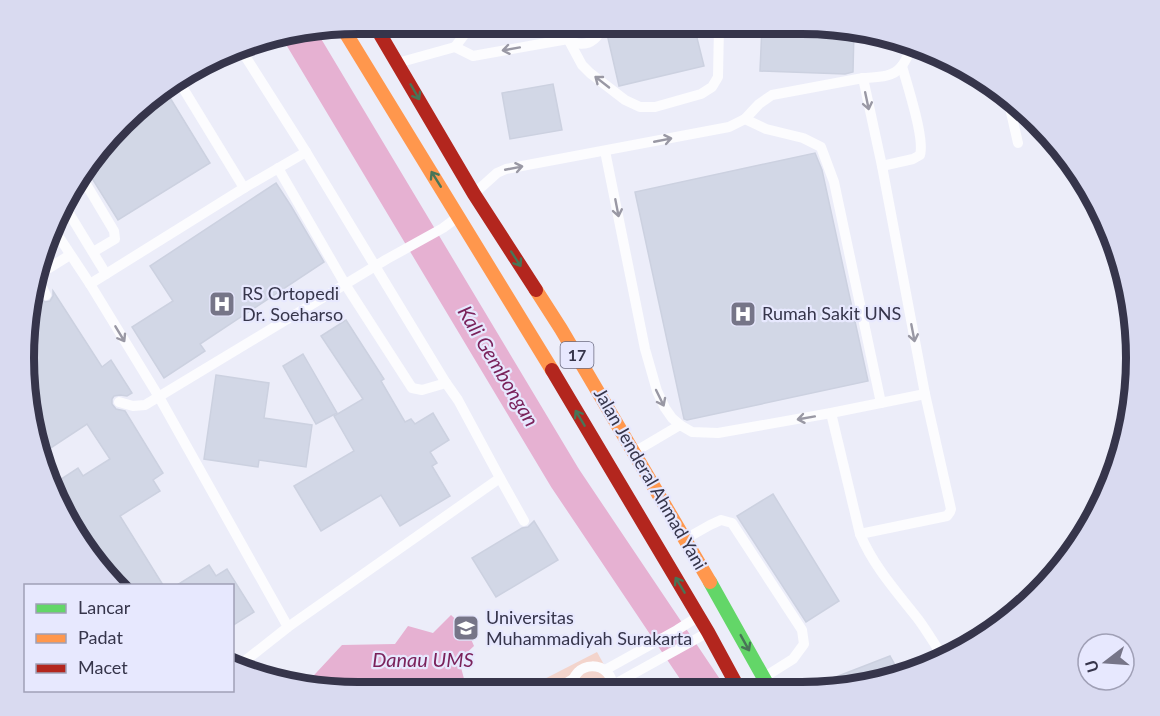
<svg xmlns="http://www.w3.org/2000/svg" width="1160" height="716" viewBox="0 0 1160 716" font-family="Lato,sans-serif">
<rect width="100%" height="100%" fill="#ecedf9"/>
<path fill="#f3d4cc" d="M597,652L618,690H523Z"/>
<path fill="#e6b1d2" d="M451,615L467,630L474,646L459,660L467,690L315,689L304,686L342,645L395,644L408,626L433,633Z"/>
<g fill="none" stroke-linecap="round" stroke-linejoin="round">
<path stroke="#e6b1d2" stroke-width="33" d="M299,34L565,478L708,691"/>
</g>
<g fill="#d2d7e6" stroke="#ccd1e0" stroke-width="1.5">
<path d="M609,25L694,26L704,66L619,86L607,34Z"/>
<path d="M762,26L845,27L854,29L853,72L845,74L760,71Z"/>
<path d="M553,84L562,130L510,139L502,93Z"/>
<path d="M164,88L210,163L118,220L85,167L155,93Z"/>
<path d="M815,153L822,170L868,381L687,420L684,419L635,192Z"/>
<path d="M276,183L291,206L324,262L200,344L205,351L164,378L132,327L173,301L150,266Z"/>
<path d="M53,291L102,367L111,360L132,393L127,396L120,395L114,396L112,399V404L116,409L125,411L163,473L153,480L160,491L120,516L163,585H120L80,544L52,485L78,468L83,476L110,459L87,424L40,455L24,358L33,304L40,299L45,302L50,301L53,296Z"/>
<path d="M346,320L384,379L381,381L405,422L411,419L415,424L433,413L449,440L430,452L437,463L432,466L450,496L400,526L381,495L321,531L294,486L354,451L334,416L363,399L321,336Z"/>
<path d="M303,354L337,413L316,424L283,366Z"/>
<path d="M216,375L269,383L264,418L312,425L306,467L259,460L258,467L204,459Z"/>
<path d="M773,494L839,601L806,622L737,516Z"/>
<path d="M534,521L558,560L496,597L472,558L522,528L528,527Z"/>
<path d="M209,565L216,576L227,569L254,612L232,626V585H177Z"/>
<path d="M890,656L901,676L889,681L824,691H812L810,687Z"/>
</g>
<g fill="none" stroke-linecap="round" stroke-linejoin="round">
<g stroke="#fcfcfe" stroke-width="10">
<path d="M560,25C566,50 597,50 602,25"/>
<path d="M455,47L473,56L568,39L582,65L590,73L625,100L640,107H655L701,94L712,87L718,77L719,26"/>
<path d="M240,48L306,152"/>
<path d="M401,62L455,47L467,31L497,25"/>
<path d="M863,78C876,77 892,78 901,67C906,61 909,52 914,45"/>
<path d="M178,80L244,188"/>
<path d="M1007,95L1018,143"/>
<path d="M745,119L766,129L803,138L821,147L834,182L881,403"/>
<path d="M605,151L645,349L657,391L665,408L672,418L680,425L692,432L718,433L831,413L925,394"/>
<path d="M882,166L913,159L920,155C925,138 907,85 902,66"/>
<path d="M278,168L345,284L412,388L422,390L446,383"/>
<path d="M80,174L114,231L115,239L93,252"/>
<path d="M477,191L497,173L506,169L729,127L745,119L759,104L772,95L863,78L882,166L925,394L951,509L950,512L947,516L860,534"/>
<path d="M64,205L106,274"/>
<path d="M53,228L90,284L159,397L288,627"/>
<path d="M38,275L70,255"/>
<path d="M37,278L46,295"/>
<path d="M90,284L244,188L306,152L446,383L458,400L500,478L288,627L236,668"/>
<path d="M119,402L133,406L145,405L387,259L443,228L455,219"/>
<path d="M831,413L860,534C874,567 896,591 918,619C927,631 935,645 944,658"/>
<path d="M636,451L680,425"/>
<path d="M500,478L524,521"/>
<path d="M687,538L710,525L721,520L732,523L802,630L804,644L793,659L766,676"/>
<path d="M605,670L677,630L696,618"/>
<path d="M613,685L705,634"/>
<path d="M555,690L573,679"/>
<path d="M572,690C570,659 614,658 613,690"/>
</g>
<path stroke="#63d668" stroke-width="14" d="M710,582L771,691"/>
<g stroke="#ff974d" stroke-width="14">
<path d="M342,27L552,370"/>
<path d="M536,290L561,329L710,582"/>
</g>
<g stroke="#b3261e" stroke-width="14">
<path d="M374,24L474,194L536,290"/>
<path d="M552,370L708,632L740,691"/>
</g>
</g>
<defs><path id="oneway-shaft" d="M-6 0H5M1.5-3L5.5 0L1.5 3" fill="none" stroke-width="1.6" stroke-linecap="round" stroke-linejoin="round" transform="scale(1.5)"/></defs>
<g stroke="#9998a4">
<use href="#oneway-shaft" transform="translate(511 49) rotate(170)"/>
<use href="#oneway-shaft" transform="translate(602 82) rotate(-142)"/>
<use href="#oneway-shaft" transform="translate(867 101) rotate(78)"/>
<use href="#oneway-shaft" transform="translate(663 140) rotate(-11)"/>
<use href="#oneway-shaft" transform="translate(514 168) rotate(-11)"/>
<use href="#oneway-shaft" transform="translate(617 208) rotate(79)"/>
<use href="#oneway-shaft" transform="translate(913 333) rotate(79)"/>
<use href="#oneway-shaft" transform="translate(120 334) rotate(59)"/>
<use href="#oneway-shaft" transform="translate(660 398) rotate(64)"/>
<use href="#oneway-shaft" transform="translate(806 418) rotate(170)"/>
</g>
<g stroke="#487557">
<use href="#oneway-shaft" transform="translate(415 92) rotate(60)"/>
<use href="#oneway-shaft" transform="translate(436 179) rotate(-122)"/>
<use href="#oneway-shaft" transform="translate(516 259) rotate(57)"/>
<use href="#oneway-shaft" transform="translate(580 418) rotate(-121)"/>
<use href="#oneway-shaft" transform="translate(680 585) rotate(-121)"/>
<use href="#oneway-shaft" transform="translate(745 643) rotate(61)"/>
</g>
<defs>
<g id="hospital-square" transform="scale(1.35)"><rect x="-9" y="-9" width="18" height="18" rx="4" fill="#767588" stroke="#e7e8fe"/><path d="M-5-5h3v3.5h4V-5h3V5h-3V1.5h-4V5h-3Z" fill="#fff"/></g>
<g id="university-square" transform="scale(1.35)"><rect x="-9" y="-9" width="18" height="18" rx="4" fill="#767588" stroke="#e7e8fe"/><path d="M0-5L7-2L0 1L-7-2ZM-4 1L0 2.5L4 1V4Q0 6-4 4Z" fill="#fff"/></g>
</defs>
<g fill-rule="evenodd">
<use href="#hospital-square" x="222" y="304"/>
<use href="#hospital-square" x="743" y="314"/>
<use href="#university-square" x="466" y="628"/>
</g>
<g text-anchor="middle" stroke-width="4.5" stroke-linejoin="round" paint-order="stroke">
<rect fill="#e7e8fe" stroke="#6b6b81" stroke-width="1.5" x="560.5" y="342" width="33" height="26" rx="4.5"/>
<g font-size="16" font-weight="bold" fill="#36354b">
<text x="577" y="361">17</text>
</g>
<g font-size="18" fill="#36354b" stroke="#e7e8fe" text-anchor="start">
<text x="242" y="300">RS Ortopedi<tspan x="242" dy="21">Dr. Soeharso</tspan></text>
<text x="762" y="320">Rumah Sakit UNS</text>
<text x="486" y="624">Universitas<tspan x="486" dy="21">Muhammadiyah Surakarta</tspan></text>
</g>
<g font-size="18" fill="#36354b" stroke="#e7e8fe">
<text transform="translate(650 479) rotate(60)" y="6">Jalan Jenderal Ahmad Yani</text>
</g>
<g font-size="20" font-style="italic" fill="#7a225b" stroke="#e7e8fe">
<text transform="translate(498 366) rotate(59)" y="7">Kali Gembongan</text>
<text x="423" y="667">Danau UMS</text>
</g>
</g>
<path d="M0 0H1160V716H0ZM358 34H802A324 324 0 0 1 1126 358V358A324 324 0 0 1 802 682H358A324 324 0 0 1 34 358V358A324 324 0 0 1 358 34Z" fill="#d9daf0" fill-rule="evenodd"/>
<path fill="none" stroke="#36354b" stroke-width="8" d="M358 34H802A324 324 0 0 1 1126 358V358A324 324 0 0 1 802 682H358A324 324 0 0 1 34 358V358A324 324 0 0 1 358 34Z"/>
<rect x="24" y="584" width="210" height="108" fill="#e7e8fe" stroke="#a0a0b6" stroke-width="1.5"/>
<rect x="36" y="604" width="30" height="9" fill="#63d668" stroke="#a0a0b6" stroke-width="1.5"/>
<text x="78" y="614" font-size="18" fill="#36354b">Lancar</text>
<rect x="36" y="634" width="30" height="9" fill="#ff974d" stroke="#a0a0b6" stroke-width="1.5"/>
<text x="78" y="644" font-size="18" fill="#36354b">Padat</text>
<rect x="36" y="664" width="30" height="9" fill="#b3261e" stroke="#a0a0b6" stroke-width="1.5"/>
<text x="78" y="674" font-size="18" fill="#36354b">Macet</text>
<g transform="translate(1106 662) rotate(253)"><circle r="28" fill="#e7e8fe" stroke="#a0a0b6" stroke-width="1.5"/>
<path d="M0-4.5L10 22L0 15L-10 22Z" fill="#767588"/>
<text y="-9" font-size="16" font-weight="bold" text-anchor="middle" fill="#36354b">U</text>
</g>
</svg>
